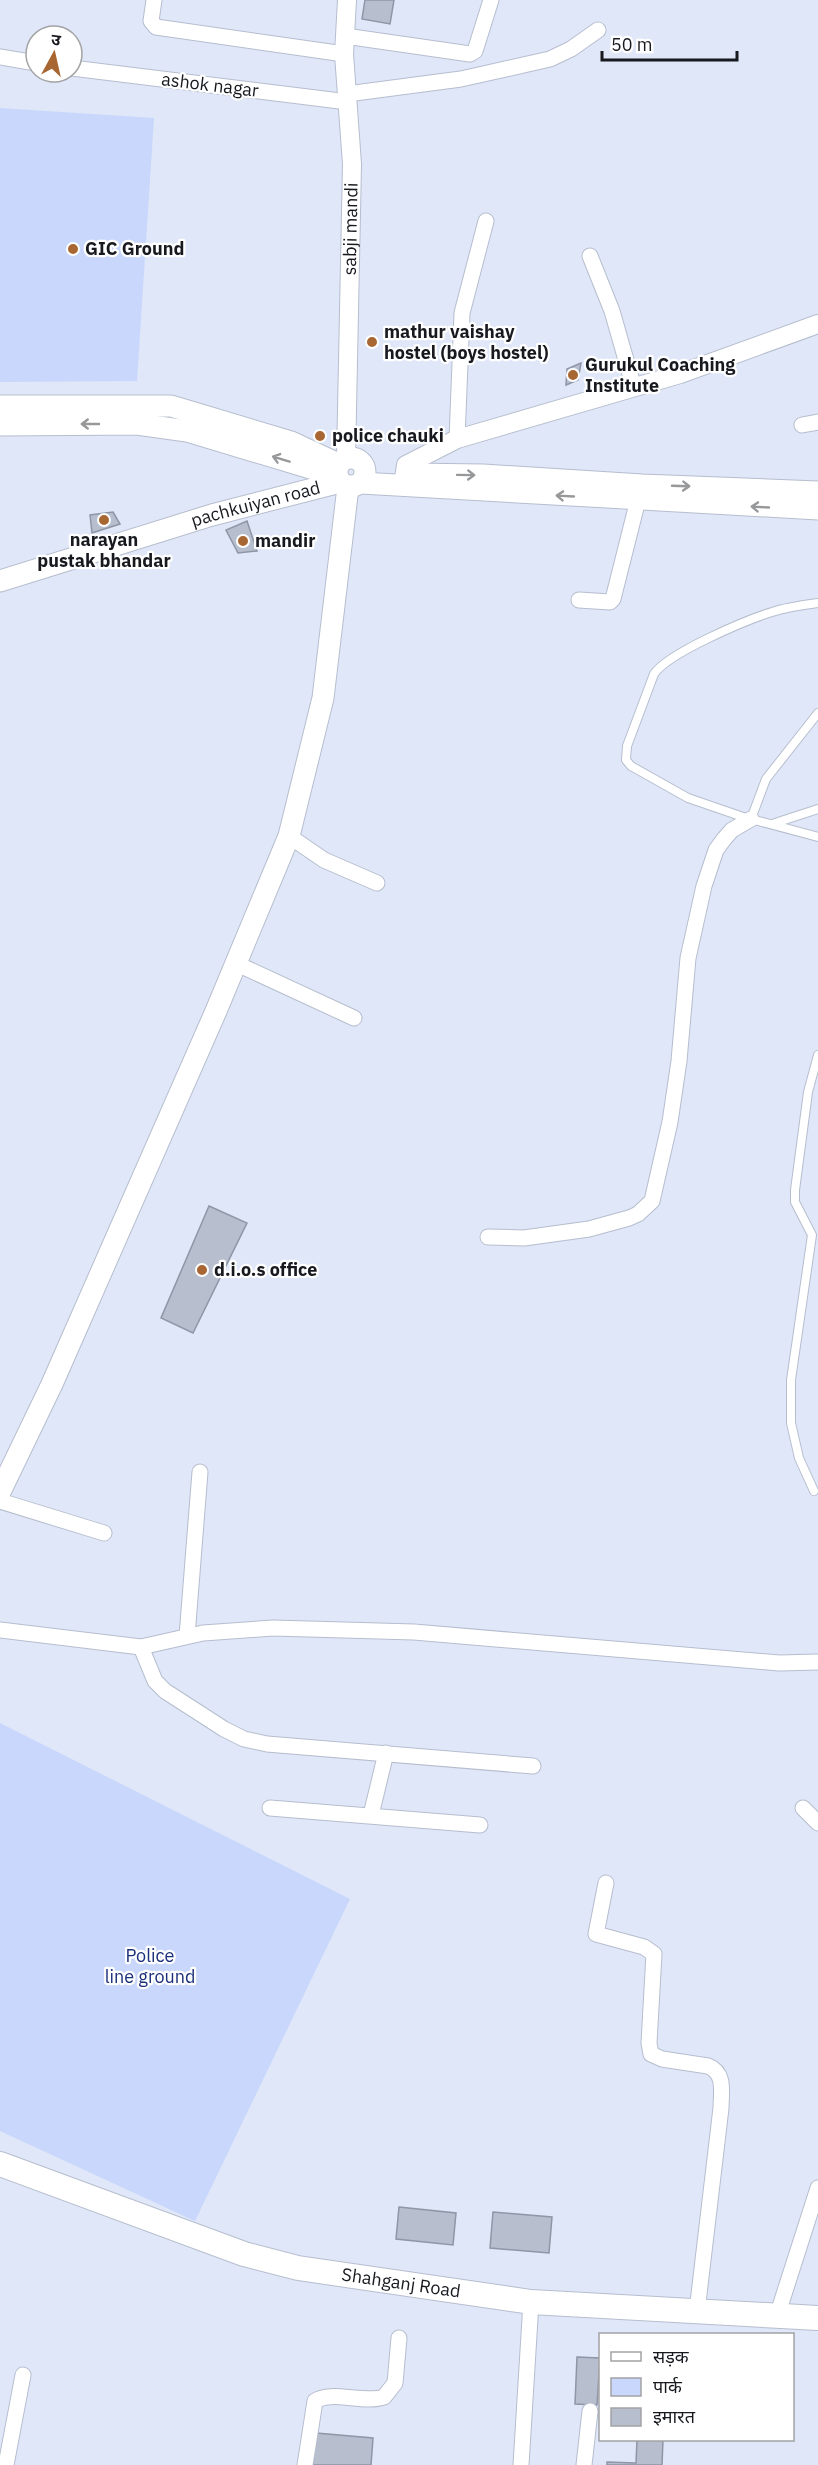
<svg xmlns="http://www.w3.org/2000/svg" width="818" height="2465" viewBox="0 0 818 2465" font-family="'IBM Plex Sans','Noto Sans Devanagari',sans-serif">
<rect width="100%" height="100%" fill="#dfe7f8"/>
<g fill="#c8d7fb">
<path d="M0,108L154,118L137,381L0,382Z"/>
<path d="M0,1723L350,1899L195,2221L0,2131Z"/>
</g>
<g fill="#b7bece" stroke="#8f96a6" stroke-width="1.5">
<path d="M365,0H394L390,24L362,19Z"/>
<path d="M581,363L578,380L566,385L567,369Z"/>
<path d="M113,512L120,524L92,533L90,515Z"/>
<path d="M247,521L257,551L238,553L226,530Z"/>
<path d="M209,1206L247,1223L193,1333L161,1318Z"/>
<path d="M399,2207L456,2213L453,2245L396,2239Z"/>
<path d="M493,2212L552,2217L549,2253L490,2248Z"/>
<path d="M577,2357L600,2358L597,2405L575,2404Z"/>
<path d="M316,2433L373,2438L371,2465H313Z"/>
<path d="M637,2440H663L662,2465H607V2462L636,2463Z"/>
</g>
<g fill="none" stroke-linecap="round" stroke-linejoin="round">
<g stroke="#b6bece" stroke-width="10">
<g id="service">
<path d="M818,713L766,779L751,819L818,837"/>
<path d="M749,819L688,798L631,766L626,760L627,746L654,674C668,653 746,620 772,612C787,607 803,605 818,603"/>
<path d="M775,823L818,809"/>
<path d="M814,1491L799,1458L791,1423V1380L812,1235L795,1202V1190L808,1092L818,1055"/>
</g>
</g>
<g stroke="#b6bece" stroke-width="17">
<g id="minor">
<path d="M154,0L151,21L156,27L344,54"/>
<path d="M345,36L470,54L475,51L491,0"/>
<path d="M0,57L36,63"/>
<path d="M72,68L348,102"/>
<path d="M347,94L461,79L550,59L571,49L598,30"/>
<path d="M590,256L612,311L634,388"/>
<path d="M802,425L818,422"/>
<path d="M457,439L462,313L486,221"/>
<path d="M579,600L610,602L613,599L640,492"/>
<path d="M289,836L324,860L377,883"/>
<path d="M235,963L354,1018"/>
<path d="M488,1237L524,1238L589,1229L629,1218L638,1214L652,1201L670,1122L679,1061L688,958L704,886L716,850L724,839L732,830L751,819"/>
<path d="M0,1501L104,1533"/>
<path d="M0,1630L141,1647L203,1633L273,1628L414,1632L779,1663L818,1662"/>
<path d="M187,1636L200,1472"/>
<path d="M141,1647L155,1681L165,1691L224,1729L244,1739L267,1744L533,1766"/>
<path d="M270,1808L480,1825"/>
<path d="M803,1808L818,1823"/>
<path d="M371,1815L386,1753"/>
<path d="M606,1883L596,1934L644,1947L654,1954L649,2043L651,2054L662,2059L708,2066C726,2073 721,2093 721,2108L697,2311"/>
<path d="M777,2316L818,2188"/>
<path d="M6,2465L23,2375"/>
<path d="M305,2465L315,2401C331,2390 364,2404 384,2397L395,2383L399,2338"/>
<path d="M521,2465L531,2302"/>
<path d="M584,2465L590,2411"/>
</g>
</g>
<g stroke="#b6bece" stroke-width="20">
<g id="tertiary">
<path id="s1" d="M346,459L352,164L344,54L347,0"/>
<path d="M403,485L406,465L457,439L680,374L818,324"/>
</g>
</g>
<g stroke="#b6bece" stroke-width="23">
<g id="secondary">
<path d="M0,406H171L291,442L338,464"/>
<path d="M0,425L137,424L187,431L337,476"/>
<circle cx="351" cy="472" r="14"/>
<path d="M408,474L483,475L642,485L818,492"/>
<path d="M361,483L818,509"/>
<path id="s2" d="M0,581L212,515L340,482"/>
<path d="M0,1492L52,1384L216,1011L289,836L323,698L348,487"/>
</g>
</g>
<g stroke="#b6bece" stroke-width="26">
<g id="primary">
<path id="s3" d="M0,2164L244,2254L298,2268L531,2302L818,2318"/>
</g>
</g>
<use href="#service" stroke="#fff" stroke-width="8"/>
<use href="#minor" stroke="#fff" stroke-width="15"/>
<use href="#tertiary" stroke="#fff" stroke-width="18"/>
<use href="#secondary" stroke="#fff" stroke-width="21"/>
<use href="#primary" stroke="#fff" stroke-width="24"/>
</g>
<defs><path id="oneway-shaft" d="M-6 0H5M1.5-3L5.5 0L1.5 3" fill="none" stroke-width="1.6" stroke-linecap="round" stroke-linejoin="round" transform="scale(1.5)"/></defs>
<g stroke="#97989a">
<use href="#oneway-shaft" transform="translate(90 424) rotate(180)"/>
<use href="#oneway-shaft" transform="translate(281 459) rotate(-163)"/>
<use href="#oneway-shaft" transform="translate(466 475) rotate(1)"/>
<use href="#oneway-shaft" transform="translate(681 486) rotate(2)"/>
<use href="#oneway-shaft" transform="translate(565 496) rotate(-177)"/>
<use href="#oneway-shaft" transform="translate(760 507) rotate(-177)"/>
</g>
<g fill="#a86632" stroke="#fff" stroke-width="2">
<circle cx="73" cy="249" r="6"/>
<circle cx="372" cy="342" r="6"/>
<circle cx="573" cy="375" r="6"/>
<circle cx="320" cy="436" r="6"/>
<circle cx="104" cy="520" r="6"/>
<circle cx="243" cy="541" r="6"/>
<circle cx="202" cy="1270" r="6"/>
</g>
<g text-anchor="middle" stroke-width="4.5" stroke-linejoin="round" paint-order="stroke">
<g font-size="18" fill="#17191f" stroke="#fff">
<text transform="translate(210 85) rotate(7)" y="6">ashok nagar</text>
<text dy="6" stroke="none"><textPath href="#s1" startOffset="230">sabji mandi</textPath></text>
<text dy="6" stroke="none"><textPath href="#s2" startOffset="267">pachkuiyan road</textPath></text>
<text dy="6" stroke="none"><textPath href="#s3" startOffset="420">Shahganj Road</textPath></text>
</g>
<g font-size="18" font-weight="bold" fill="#17191f" stroke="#fff" text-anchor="start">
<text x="85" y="255">GIC Ground</text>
<text x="384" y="338">mathur vaishay<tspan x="384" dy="21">hostel (boys hostel)</tspan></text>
<text x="585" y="371">Gurukul Coaching<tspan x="585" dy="21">Institute</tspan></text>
<text x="332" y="442">police chauki</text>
<text x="104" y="546" text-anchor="middle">narayan<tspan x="104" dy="21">pustak bhandar</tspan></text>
<text x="255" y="547">mandir</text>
<text x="214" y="1276">d.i.o.s office</text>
</g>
<g font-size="18" fill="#1a307b" stroke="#fff">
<text x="150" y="1962">Police<tspan x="150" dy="21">line ground</tspan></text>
</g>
</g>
<rect x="599" y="2333" width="195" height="108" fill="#ffffff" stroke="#a2a3a5" stroke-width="1.5"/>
<rect x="611" y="2352" width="30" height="9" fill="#ffffff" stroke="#a2a3a5" stroke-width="1.5"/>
<text x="653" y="2363" font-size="18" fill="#17191f">सड़क</text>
<rect x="611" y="2378" width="30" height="18" fill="#c8d7fb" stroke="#a2a3a5" stroke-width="1.5"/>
<text x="653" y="2393" font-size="18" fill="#17191f">पार्क</text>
<rect x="611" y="2408" width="30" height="18" fill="#b7bece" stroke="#a2a3a5" stroke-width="1.5"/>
<text x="653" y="2423" font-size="18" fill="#17191f">इमारत</text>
<g transform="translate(54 54) rotate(8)"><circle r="28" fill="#ffffff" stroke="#a2a3a5" stroke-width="1.5"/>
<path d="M0-4.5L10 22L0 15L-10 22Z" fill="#a86632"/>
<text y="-9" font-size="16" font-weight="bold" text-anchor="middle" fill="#17191f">उ</text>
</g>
<path d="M602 51v9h135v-9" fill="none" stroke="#17191f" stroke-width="3"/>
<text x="611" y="51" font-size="18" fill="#17191f" stroke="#ffffff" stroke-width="4.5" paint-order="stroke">50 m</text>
</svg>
